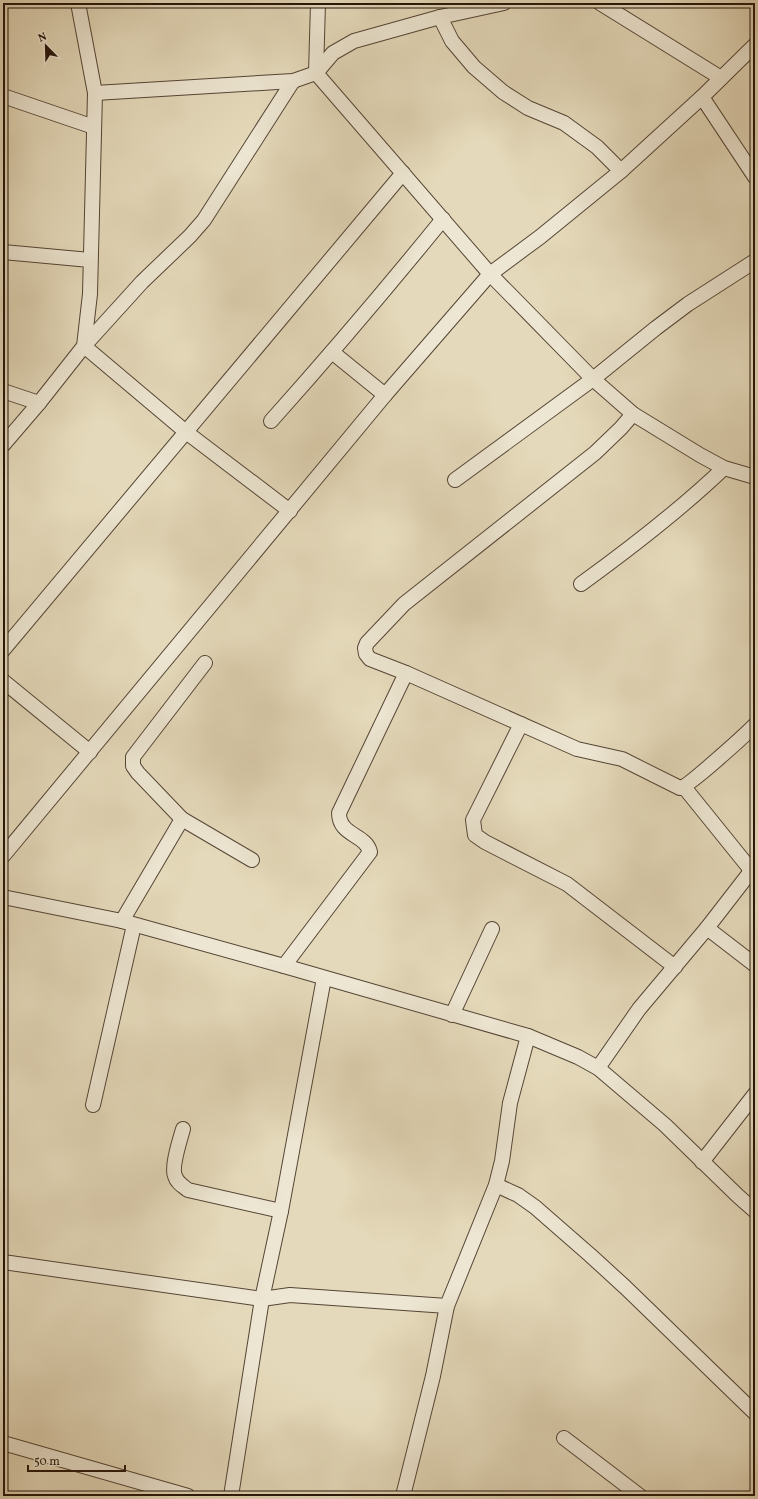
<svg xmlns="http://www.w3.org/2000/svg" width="758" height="1499" viewBox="0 0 758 1499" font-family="Vollkorn,serif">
<rect width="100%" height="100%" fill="#e4d9ba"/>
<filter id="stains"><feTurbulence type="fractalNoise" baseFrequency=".005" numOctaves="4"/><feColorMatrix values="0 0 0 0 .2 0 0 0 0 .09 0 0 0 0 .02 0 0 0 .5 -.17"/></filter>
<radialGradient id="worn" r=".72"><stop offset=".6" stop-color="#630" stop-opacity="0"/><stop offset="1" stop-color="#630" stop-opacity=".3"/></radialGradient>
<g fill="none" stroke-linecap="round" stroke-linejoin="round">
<g stroke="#554535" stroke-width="16">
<g id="minor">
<path d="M318,3L316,73L490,274L593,379L633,414L700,455L724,468L755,477"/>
<path d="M600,3L721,78"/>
<path d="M440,17L452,41L474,67L503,92L528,108L564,123L597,147L621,171"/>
<path d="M95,93L293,81L316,73L333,53L354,41L440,17L504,3"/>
<path d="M3,96L94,127"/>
<path d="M702,97L755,177"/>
<path d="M3,252L90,260"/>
<path d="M332,352L385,395"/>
<path d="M3,391L39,403"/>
<path d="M633,414L621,428L595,453L404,604L367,643L365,648L366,654L370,659L406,673L577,749L622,759L680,788C688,787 745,735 755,725"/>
<path d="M271,421C330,355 387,288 443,219"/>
<path d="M3,445L39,403L84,346L90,294L95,93L78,3"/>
<path d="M455,480L593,379L656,328L688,304L755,261"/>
<path d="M290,511L186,432L84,346L142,282L190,236L204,220L293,81"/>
<path d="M581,584C632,547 679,511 724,468"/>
<path d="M3,650L403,173"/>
<path d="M205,663L133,757V766L138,773L182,819L252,860"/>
<path d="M3,681L90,752"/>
<path d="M521,724L473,820L475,835L485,842L567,884L675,967"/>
<path d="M684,787L751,870"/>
<path d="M3,856L385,395L490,274L540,237L621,171L702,97L755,45"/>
<path d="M3,897L122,921L284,966L528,1036L578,1057L598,1068L665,1125L738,1196L755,1211"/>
<path d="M122,921L182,819"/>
<path d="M707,928L755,965"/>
<path d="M284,966L370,852C366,834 339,836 339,813L406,673"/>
<path d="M452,1015L492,929"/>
<path d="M598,1068L639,1009L707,928L755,866"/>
<path d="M93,1105L134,925"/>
<path d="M183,1129C180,1140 171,1167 175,1176C177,1183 183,1186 188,1190L281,1211"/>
<path d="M702,1162L755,1094"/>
<path d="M496,1185L518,1195L535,1207L590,1255L625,1287L755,1413"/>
<path d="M3,1262L262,1299L290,1295L447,1306"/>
<path d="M564,1438L640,1496"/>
<path d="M3,1443L188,1496"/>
<path d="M231,1496L262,1299L281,1211L324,978"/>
<path d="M403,1496L433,1376L447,1306L496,1185L502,1161L510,1103L528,1036"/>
</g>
</g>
<use href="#minor" stroke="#ede6d2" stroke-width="14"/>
</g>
<rect width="758" height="1499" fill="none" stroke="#e4d9ba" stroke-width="16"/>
<rect x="4" y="4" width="750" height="1491" fill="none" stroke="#251409" stroke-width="2"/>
<rect x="8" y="8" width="742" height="1483" fill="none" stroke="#251409"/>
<g transform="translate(46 46) rotate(337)" stroke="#ede6d2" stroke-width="3" paint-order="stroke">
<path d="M0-3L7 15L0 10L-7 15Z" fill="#251409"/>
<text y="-6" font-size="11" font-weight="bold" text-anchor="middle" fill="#251409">N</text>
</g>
<path d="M28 1465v6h97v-6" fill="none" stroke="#251409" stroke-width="2"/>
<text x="34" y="1465" font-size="12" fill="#251409" stroke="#ede6d2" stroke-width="3" paint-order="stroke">50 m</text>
<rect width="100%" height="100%" filter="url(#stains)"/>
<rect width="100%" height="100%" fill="url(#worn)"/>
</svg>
